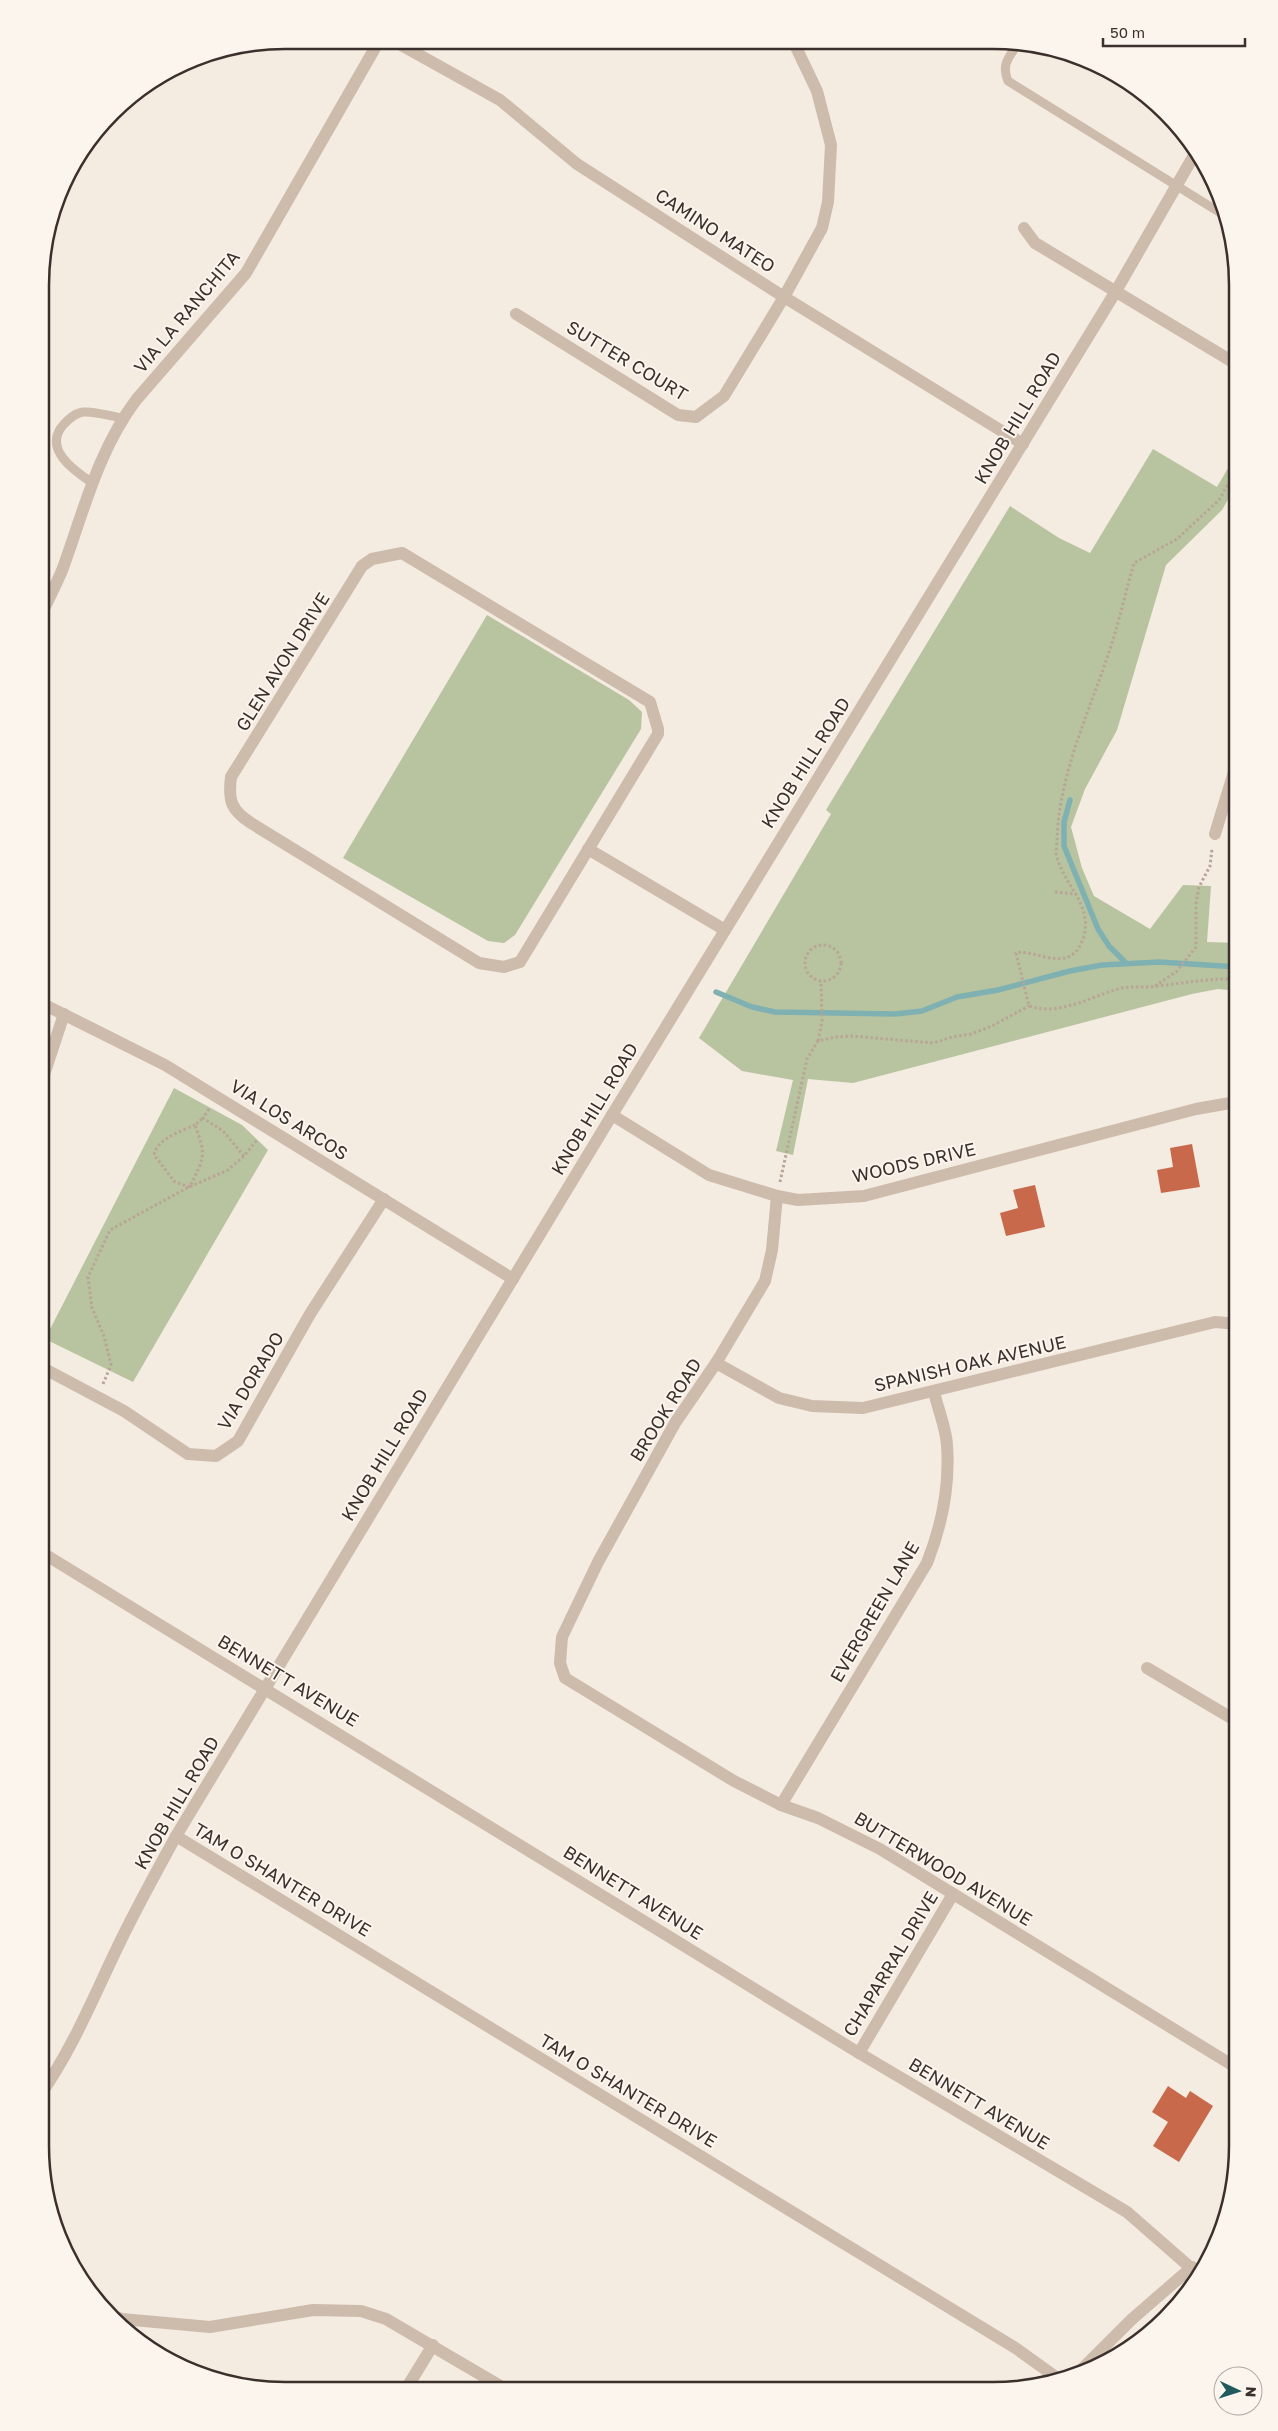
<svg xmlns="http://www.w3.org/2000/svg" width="1278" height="2431" viewBox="0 0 1278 2431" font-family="'Golos Text',sans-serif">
<rect width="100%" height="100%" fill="#f4ebe1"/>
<g fill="#b8c4a0">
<path d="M1153,449L1217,487L1238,451V482L1222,510L1166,565L1117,730L1085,789L1071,827L1082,868L1094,896L1150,929L1183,885L1211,886L1207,942L1238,943V991L1218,989L1192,994L853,1083L808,1079L793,1155L776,1151L793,1080L742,1071L699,1038L831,814L826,810L1010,506L1059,538L1090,553Z"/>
<path d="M487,615L629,700L642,712L641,729L515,935L504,943L488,941L343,858Z"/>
<path d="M174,1088L242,1125L268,1150L133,1382L45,1339Z"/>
</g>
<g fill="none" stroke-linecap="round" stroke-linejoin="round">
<g stroke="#7fb0b2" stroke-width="5.5">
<path d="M1070,800L1064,822V846L1098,929L1109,946L1126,963"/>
<path d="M716,992L752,1007L775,1012L895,1014L922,1011L957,997L998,990L1070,971L1102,965L1159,962L1238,967"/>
</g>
</g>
<g fill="#c8694b">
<path d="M1192,1144L1200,1187L1161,1193L1157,1170L1173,1167L1170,1148Z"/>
<path d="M1035,1185L1045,1227L1006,1236L1000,1213L1018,1208L1013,1190Z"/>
<path d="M1168,2086L1186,2098L1190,2091L1213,2106L1179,2162L1153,2146L1168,2122L1152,2112Z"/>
</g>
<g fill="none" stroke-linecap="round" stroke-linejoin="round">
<g stroke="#b9a596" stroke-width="3" stroke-dasharray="2.5 2.5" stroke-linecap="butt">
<path d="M1055,892L1076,894"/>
<circle cx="823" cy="963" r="18"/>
<path d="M1238,979C1210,978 1185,983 1157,986C1146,988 1133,986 1122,988C1090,996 1063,1016 1029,1006L1016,953L1022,952C1046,955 1071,971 1083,939C1094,906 1065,886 1057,858C1055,853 1057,845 1057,840C1059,776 1087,717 1107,658C1118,627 1125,594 1134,563L1177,539L1219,500L1238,467"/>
<path d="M1155,986L1177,971L1196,947V904L1199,887L1210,866L1212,849"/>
<path d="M818,1041L822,1021L821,981"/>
<path d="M209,1109L203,1118L223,1131L244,1156"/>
<path d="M195,1125C181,1131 157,1139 154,1155L175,1182L190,1187C204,1156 207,1158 195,1125L203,1118"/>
<path d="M780,1182L807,1059L818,1041L835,1037L851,1036L933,1043L952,1037L971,1034L992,1026L1029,1006"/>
<path d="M103,1384L111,1365L104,1336L92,1308L88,1277L110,1230L187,1188L228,1170L244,1156L257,1140"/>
</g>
<g stroke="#cdbbac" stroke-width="9">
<path d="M1017,45C1009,57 1001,65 1008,81L1227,217"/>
<path d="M91,482C73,470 42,448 64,424C69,419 75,413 83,412C95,411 110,416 122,418"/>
</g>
<g stroke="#cdbbac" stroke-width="12">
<path d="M394,41L500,100L577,164L784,297L1023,444"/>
<path d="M1024,228L1035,243L1238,365"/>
<path d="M516,314L678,415L696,417L724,396L784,297L822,228L828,202L831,145L817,91L794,43"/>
<path d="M402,553L650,702L658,729V734L520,962L504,967L479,963L251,823C231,810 228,801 231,777L362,566L372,559Z"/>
<path d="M42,613C49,598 57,583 63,568C84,510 98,451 136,400L246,273L379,41"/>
<path d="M1215,834L1238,759"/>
<path d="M588,849L725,930"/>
<path d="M41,1003L165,1065L513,1279"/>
<path d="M41,1084L64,1014"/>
<path d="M612,1115L709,1175L777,1196L798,1200L864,1196L1196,1109L1230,1103L1238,1104"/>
<path d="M777,1196L772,1250L765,1281L716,1363L675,1423L598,1562L562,1637L560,1663L565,1678L734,1781L781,1805L818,1818L880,1849L1237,2068"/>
<path d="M716,1363L779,1398L812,1406L863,1408L1215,1322L1238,1324"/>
<path d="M41,1367L124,1411L188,1454L216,1456L238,1441L310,1314L384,1199"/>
<path d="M1147,1668L1238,1722"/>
<path d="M781,1805L927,1563C942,1525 950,1486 947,1445C946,1428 938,1409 934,1392"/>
<path d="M176,1836L1017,2349L1060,2380"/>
<path d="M859,2053L953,1894"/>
<path d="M110,2315L122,2319L210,2327L313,2310L361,2311L386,2319L507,2390"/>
<path d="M1074,2377L1131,2320L1192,2267"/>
<path d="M406,2389L433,2345"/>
</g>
<g stroke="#cdbbac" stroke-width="12">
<path d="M41,1552L859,2053L1127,2212L1199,2275"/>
<path d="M40,2095C74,2047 95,1993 121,1940C138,1905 157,1871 176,1836L612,1115L1116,291L1197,150"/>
</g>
</g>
<g text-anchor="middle" stroke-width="4" stroke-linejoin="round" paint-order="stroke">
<g font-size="18" fill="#3b302b" stroke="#fbf5ee">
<text transform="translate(715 231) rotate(33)" y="6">CAMINO MATEO</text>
<text transform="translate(187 312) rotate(-50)" y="6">VIA LA RANCHITA</text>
<text transform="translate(627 361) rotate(31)" y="6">SUTTER COURT</text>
<text transform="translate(1018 418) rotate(-59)" y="6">KNOB HILL ROAD</text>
<text transform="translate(283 662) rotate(-58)" y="6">GLEN AVON DRIVE</text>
<text transform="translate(806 763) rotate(-58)" y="6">KNOB HILL ROAD</text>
<text transform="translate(595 1109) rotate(-59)" y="6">KNOB HILL ROAD</text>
<text transform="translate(289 1120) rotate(32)" y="6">VIA LOS ARCOS</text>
<text transform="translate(914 1163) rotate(-13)" y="6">WOODS DRIVE</text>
<text transform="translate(970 1364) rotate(-13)" y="6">SPANISH OAK AVENUE</text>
<text transform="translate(251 1381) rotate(-59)" y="6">VIA DORADO</text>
<text transform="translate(666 1410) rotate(-58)" y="6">BROOK ROAD</text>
<text transform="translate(385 1455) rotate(-59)" y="6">KNOB HILL ROAD</text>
<text transform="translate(875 1612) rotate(-60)" y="6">EVERGREEN LANE</text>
<text transform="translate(288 1681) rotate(31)" y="6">BENNETT AVENUE</text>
<text transform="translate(177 1803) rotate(-60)" y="6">KNOB HILL ROAD</text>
<text transform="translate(943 1869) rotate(31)" y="6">BUTTERWOOD AVENUE</text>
<text transform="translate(282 1880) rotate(31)" y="6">TAM O SHANTER DRIVE</text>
<text transform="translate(633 1893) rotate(32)" y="6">BENNETT AVENUE</text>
<text transform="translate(891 1964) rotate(-59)" y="6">CHAPARRAL DRIVE</text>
<text transform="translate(628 2091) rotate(31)" y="6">TAM O SHANTER DRIVE</text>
<text transform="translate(979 2104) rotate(31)" y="6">BENNETT AVENUE</text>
</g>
</g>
<path d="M0 0H1278V2431H0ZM285 49H993A236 236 0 0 1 1229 285V2146A236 236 0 0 1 993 2382H285A236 236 0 0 1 49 2146V285A236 236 0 0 1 285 49Z" fill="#fbf5ee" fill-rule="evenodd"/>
<path fill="none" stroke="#3b302b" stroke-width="2.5" d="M285 49H993A236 236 0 0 1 1229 285V2146A236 236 0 0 1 993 2382H285A236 236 0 0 1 49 2146V285A236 236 0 0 1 285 49Z"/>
<g transform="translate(1238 2391) rotate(94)"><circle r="24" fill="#fbf5ee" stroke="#aea6a0"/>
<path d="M0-4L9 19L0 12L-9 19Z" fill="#1f5a5e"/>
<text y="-8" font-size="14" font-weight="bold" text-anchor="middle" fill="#3b302b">N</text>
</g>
<path d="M1103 38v8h142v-8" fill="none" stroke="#3b302b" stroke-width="2.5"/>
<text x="1110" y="38" font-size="15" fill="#3b302b" stroke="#fbf5ee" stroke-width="4" paint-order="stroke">50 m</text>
</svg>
